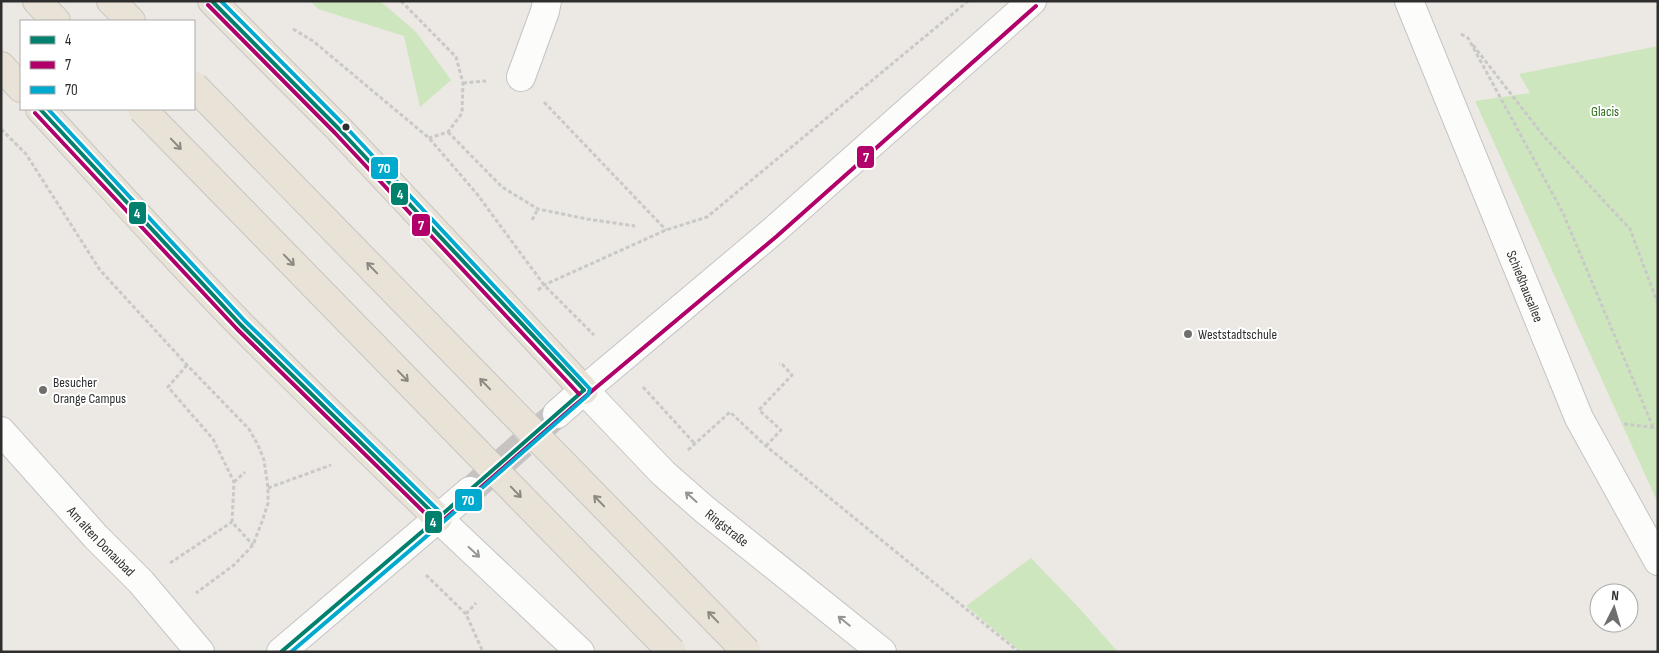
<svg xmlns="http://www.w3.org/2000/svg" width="1659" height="653" viewBox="0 0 1659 653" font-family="'Sofia Sans Condensed',sans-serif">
<rect width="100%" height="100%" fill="#ece8e4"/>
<g fill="#cee6be">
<path d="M310,1H380L416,32L451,80L420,107L404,36L318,9Z"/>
<path d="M1658,46V503L1475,101L1530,93L1519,74Z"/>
<path d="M1031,558L1081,610L1118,652H1021L966,606Z"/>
</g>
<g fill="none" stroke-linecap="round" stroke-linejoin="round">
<path stroke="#c6c3c0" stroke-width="28" stroke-dasharray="28 14" stroke-linecap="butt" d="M470,491L557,414"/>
<g stroke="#c5c4c5" stroke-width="30">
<g id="minor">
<path id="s1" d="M1409,1L1579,418L1658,561"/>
<path d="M521,77L545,11L547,1"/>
<path id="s2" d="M1,431L96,537L141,582L200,652"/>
</g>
</g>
<g stroke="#c5c4c5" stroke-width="30">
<path id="tertiary" d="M584,390L773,231L1032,1"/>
</g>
<g stroke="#c5c4c5" stroke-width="30">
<g id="secondary">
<path id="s3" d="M557,414L584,390L663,473L704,509L882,652"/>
<path d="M438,518L580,652"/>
<path d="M281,652L470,491"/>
</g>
</g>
<g stroke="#c6c5c4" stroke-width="30">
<g id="trunk">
<path d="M37,1L56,21"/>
<path d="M111,1L131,21"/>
<path d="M212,1L339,129L584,390"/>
<path d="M1,66L21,88"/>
<path d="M40,109C107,181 172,255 241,325C306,391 372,454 438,518"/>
</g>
</g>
<g stroke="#c9c9c8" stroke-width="3" stroke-dasharray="4 2.5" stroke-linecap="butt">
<path d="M401,1L456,57L463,83L462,113L448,132L429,138"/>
<path d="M293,29L313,41L429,138L477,194L544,285L594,335"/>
<path d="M1461,34L1468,38L1563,213L1653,427"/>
<path d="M1473,45L1542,134L1630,229L1658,304"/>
<path d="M463,83L486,81"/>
<path d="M544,102L666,230"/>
<path d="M1,129L26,154L100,270L187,365L249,429L258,445L264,460L268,488V503L263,519L253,545L234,565L196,593"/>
<path d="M448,132L502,187L538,209L587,219L635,226"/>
<path d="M532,220L538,209"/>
<path d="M538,290L544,285L666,230L707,217L968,1"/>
<path d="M187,365L168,387L213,439L234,482L232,522L253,545"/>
<path d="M643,387L695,444"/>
<path d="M1624,424L1658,428"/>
<path d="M766,446L781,430L759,410L792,375L782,364H779"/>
<path d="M688,450L730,412L766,446L1019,652"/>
<path d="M234,482L245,472"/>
<path d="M268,488L331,465"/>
<path d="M170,563L232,522"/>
<path d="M426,575L466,614L483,652"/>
<path d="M466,614L476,603"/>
</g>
<use href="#minor" stroke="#fcfcfb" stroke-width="28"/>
<use href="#tertiary" stroke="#fcfcfb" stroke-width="28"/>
<use href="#secondary" stroke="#fcfcfb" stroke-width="28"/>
<use href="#trunk" stroke="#e9e2d6" stroke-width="28"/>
<g stroke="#c6c5c4" stroke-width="30" stroke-linecap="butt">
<g id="trunk-bridge">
<path d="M194,86L747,652"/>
<path d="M142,109L672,652"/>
</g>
</g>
<use href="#trunk-bridge" stroke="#e9e2d6" stroke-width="28"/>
<g stroke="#fff" stroke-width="8">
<g id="bus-1">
<path d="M212,1L339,129L584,390"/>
<path d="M40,109L241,325L438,518"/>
<path d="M281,652L438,518L584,390"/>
</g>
</g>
<g stroke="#fff" stroke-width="8">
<g id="bus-2">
<path d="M208,5L335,133L579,394"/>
<path d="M35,113L237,329L434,522L439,524L574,406L777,236L1036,6"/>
</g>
</g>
<g stroke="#fff" stroke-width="8">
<g id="bus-3">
<path d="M221,1L344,125L590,389L588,395L442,523L291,652"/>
<path d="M48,109L245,321L442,514"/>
</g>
</g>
<use href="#bus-1" stroke="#01806d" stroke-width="4"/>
<use href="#bus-2" stroke="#b1006a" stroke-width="4"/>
<use href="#bus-3" stroke="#00a9ce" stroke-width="4"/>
</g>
<defs><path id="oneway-shaft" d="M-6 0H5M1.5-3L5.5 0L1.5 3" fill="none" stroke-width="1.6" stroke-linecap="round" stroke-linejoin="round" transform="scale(1.25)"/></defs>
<g stroke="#8c8882">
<use href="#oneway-shaft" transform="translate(176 144) rotate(46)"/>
<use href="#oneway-shaft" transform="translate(289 260) rotate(46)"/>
<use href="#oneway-shaft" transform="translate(372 268) rotate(-134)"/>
<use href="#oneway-shaft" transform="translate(403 376) rotate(46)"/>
<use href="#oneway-shaft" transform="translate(485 384) rotate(-134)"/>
<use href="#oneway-shaft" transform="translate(516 492) rotate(46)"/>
<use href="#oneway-shaft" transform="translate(599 501) rotate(-134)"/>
<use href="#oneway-shaft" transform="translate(713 617) rotate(-134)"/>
</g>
<g stroke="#959594">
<use href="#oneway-shaft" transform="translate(691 497) rotate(-138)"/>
<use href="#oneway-shaft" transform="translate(474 552) rotate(43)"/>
<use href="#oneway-shaft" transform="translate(844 621) rotate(-141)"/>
</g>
<circle fill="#2e2e2e" stroke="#fff" stroke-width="2" cx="346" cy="127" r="4.5"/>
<g fill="#706f6e" stroke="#fff" stroke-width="2">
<circle cx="1188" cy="334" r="5"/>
<circle cx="43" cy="390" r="5"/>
</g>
<g text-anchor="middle" stroke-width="4" stroke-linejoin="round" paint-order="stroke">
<g font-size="14" fill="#2c6e1b" stroke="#fff">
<text x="1605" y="116">Glacis</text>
</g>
<g font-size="14" fill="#2e2e2e" stroke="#fff">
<text dy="5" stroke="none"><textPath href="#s1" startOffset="308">Schießhausallee</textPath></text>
<text dy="5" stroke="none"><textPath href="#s3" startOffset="235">Ringstraße</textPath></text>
<text dy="5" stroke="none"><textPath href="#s2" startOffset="149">Am alten Donaubad</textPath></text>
</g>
<g font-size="14" fill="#2e2e2e" stroke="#fff" text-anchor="start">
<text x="1198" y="339">Weststadtschule</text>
<text x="53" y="387">Besucher<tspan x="53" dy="16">Orange Campus</tspan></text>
</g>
</g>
<g stroke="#fff" stroke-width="2">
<rect x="856" y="145" width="19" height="24" rx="5" fill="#b1006a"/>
<rect x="370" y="156" width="29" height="24" rx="5" fill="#00a9ce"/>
<rect x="390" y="182" width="19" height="24" rx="5" fill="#01806d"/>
<rect x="128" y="201" width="19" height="24" rx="5" fill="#01806d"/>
<rect x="411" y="213" width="20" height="24" rx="5" fill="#b1006a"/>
<rect x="454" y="488" width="29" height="24" rx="5" fill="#00a9ce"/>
<rect x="424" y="510" width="19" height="24" rx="5" fill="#01806d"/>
</g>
<g font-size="14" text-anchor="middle" font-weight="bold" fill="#fff">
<text x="866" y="162">7</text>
<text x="384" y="173">70</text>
<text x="400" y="199">4</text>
<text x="137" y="218">4</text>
<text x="421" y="230">7</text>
<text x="468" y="505">70</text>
<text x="433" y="527">4</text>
</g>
<rect width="1659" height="653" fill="none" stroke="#2e2e2e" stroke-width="5"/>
<rect x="20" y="20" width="175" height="90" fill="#ffffff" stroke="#ababab"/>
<rect x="30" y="36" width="25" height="8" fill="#01806d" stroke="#ababab"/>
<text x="65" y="45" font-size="15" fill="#2e2e2e">4</text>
<rect x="30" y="61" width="25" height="8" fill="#b1006a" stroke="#ababab"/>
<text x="65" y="70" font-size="15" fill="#2e2e2e">7</text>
<rect x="30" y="86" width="25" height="8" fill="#00a9ce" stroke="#ababab"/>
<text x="65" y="95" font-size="15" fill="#2e2e2e">70</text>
<g transform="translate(1614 608) rotate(5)"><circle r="24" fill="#ffffff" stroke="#ababab"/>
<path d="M0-4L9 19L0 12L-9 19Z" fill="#706f6e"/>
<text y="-8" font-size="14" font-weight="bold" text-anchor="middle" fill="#2e2e2e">N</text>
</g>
</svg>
